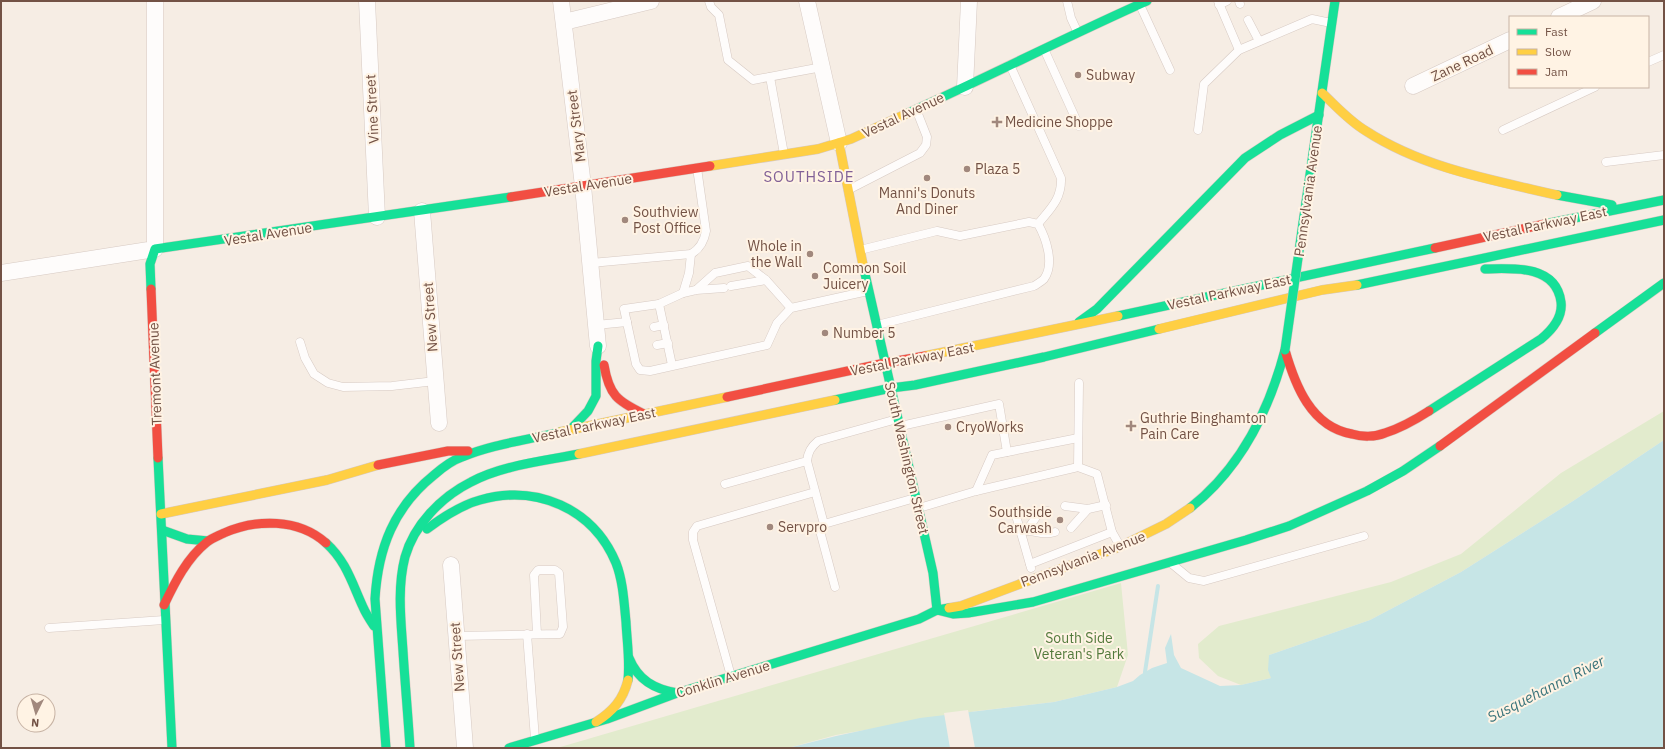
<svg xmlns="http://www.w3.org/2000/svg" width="1665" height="749" viewBox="0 0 1665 749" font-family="'IBM Plex Sans',sans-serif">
<rect width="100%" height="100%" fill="#f6ede4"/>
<g fill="#e2ebcd">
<path d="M1664,411V440L1573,501L1461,572L1370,620L1269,655L1271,678L1241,685L1218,676L1199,658L1198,644L1219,626L1391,582L1461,554L1561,473Z"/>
<path d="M1121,583L1128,655L1117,687L1054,702L977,711L836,735L788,748H557Z"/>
</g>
<path fill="#c6e5e6" d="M1664,440V748H788L836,736L920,718L1054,702L1117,687L1133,681L1140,675L1152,668L1167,663L1165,648L1171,634L1174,655L1181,668L1220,686L1241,685L1271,678L1268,670L1269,655L1370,620L1461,572L1573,501Z"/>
<path fill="#f6ede4" d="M968,710L975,748H950L944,713Z"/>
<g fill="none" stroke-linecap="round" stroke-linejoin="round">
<path stroke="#c6e5e6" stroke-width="4" d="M1145,676V672L1158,586"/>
<g stroke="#d7cac3" stroke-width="9">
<g id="lane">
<path d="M709,1L711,7L719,15L728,60L753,80L822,67"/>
<path d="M1067,1L1071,18L1077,31"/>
<path d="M1218,1L1239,50L1312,19L1331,23"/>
<path d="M1239,1L1240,4"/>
<path d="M1140,5L1170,70"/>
<path d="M1219,5L1227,1"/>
<path d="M1248,20L1259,41"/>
<path d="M1044,49L1079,126"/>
<path d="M1648,62L1664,55"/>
<path d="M1010,65L1061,178C1062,199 1050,209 1038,224"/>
<path d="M770,77L784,154"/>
<path d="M1198,130L1204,84L1239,50"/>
<path d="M1503,130L1595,87"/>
<path d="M1606,162L1664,155"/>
<path d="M848,190L920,153L926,145L927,137L916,109"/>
<path d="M860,250L937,231L960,236L1029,222L1038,224C1046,238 1055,264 1044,279C1041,282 1037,284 1034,286L877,325"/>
<path d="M591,263L691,254C700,249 704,242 706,231L697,168"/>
<path d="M731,286L766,280"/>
<path d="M696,290L715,273L748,266L766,280L791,308"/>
<path d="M683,293L689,273L691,254"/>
<path d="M659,304L624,309L636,364L640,370L650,371L767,345L777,323L791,308L868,291"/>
<path d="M596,325L627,322"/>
<path d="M654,327L664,325"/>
<path d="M300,342L305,358L314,374L328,383L343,387L392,386L435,381"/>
<path d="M657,345L668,343"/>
<path d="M672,365L659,304L683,293L696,290L724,288"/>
<path d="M897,419L818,441C811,447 808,452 807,461L824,524L915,498"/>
<path d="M901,426L999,404L1007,452"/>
<path d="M1078,467L1079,383"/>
<path d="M725,484L807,461"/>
<path d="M976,491L992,455L1078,438"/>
<path d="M1065,506L1088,509L1106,505"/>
<path d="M919,508L976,491L1078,467L1097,474L1112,532L1120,546"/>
<path d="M1015,512L1031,568"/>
<path d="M824,524L821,527L820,531L835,587"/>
<path d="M1071,528L1088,509"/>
<path d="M1027,530L1039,513L1048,511"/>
<path d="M1020,532C1034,528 1039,537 1055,532"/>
<path d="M1030,564L1112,532"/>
<path d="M1172,564L1189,578L1204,581L1364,536"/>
<path d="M49,628L164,620"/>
<path d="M527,634L535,739"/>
<path d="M456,636L560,634L563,627L559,573L555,570H538L534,575L537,634"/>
<path d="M731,676L693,540V532L697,526L815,492"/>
</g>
</g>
<g stroke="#d7cac3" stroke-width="17">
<g id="street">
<path d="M367,1L377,217"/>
<path d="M561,1L583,186L598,346"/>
<path d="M807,1L839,143"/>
<path d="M1559,17L1593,1"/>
<path d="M564,22L651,1"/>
<path d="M1413,86L1510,40"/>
<path d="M965,87L969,1"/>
<path d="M422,211L439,423"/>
<path d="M1,273L155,249V1"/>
<path d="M451,565L465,748"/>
</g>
</g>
<g stroke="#d6c9c1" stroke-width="10">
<g id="fast">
<path d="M908,113C988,77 1066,37 1147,1"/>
<path d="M1557,195L1612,205"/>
<path d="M1303,223L1335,1"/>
<path d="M1545,224L1664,200"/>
<path d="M863,265L933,573L937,610"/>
<path d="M1357,285L1664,220"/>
<path d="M151,289L150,264L155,249L511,197"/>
<path d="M1118,316L1435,248"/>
<path d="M1079,322L1097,309L1245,158L1280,135L1319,115"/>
<path d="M1595,333L1664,283"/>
<path d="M835,400L891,388L915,385L1044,357L1159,329"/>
<path d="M1429,411L1541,339C1552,330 1563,318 1561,302C1556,265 1514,268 1485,269"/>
<path d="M570,430L588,411L596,396V361L598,346"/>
<path d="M158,458L172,748"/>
<path d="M1190,508C1241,468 1269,411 1285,350"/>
<path d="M427,529C443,517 461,505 480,500C536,484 593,508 616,563C623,581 624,602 626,622C627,642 630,660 628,680"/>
<path d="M162,530L187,539L208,541"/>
<path d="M326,543C346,561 352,583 363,607C366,614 370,620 374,626"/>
<path d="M937,610L953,614L968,613L1033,602L1246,540L1289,526L1367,491L1403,471L1440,446"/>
<path d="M629,658C638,680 654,689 677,693"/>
<path d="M386,748L375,599C378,548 394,507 434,475C442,468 453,460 462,457C493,444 528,440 560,432"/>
<path d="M410,748C408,716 405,683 403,651C401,621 397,588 405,557C414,525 441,497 471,482C503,465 544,461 579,454"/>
<path d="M509,748L607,719L677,693L919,619L937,610L949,608"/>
</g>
</g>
<g stroke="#d6c9c1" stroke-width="10">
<g id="slow">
<path d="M1322,93C1336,106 1349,121 1366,131C1423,168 1492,180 1557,195"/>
<path d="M839,143L863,265"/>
<path d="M710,166L818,149L851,139L908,113"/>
<path d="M1159,329L1322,290L1357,285"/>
<path d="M925,356L1118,316"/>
<path d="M560,432L727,397"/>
<path d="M579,454L835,400"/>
<path d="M161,514L327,480L378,465"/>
<path d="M949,608L961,606L1119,547L1166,524L1190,508"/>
<path d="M596,722C613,711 623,700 628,680"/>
</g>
</g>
<g stroke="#d6c9c1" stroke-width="10">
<g id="jam">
<path d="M511,197L710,166"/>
<path d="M1435,248L1545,224"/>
<path d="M151,289L158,458"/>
<path d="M1285,350C1295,385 1311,427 1352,434C1362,437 1375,437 1385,433C1401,428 1415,420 1429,411"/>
<path d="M604,365C609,395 617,401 644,414"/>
<path d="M727,397L885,363L925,356"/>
<path d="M1440,446L1595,333"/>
<path d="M378,465L448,451H468"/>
<path d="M164,605C175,582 187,558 207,542C212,538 218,536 224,533C256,519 298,518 326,543"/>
</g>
</g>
<use href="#lane" stroke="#fefcfb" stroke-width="8"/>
<use href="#street" stroke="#fefcfb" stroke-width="16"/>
<use href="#fast" stroke="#16e098" stroke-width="9"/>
<use href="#slow" stroke="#ffcf43" stroke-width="9"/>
<use href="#jam" stroke="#f24e42" stroke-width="9"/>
<g stroke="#d6c9c1" stroke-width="10" stroke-linecap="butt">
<path id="fast-bridge" d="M1285,350L1303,223"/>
</g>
<use href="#fast-bridge" stroke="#16e098" stroke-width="9"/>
</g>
<g fill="#a1887d" stroke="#fff3e4" stroke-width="1.5">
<circle cx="1078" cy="75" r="4"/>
<path d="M995 116h4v4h4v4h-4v4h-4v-4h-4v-4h4z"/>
<circle cx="967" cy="169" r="4"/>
<circle cx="927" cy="178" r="4"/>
<circle cx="625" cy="220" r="4"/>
<circle cx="810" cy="254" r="4"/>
<circle cx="815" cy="276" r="4"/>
<circle cx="825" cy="333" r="4"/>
<path d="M1129 420h4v4h4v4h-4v4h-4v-4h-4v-4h4z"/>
<circle cx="948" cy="427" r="4"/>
<circle cx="1060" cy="520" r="4"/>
<circle cx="770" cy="527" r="4"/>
</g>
<g text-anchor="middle" stroke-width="4" stroke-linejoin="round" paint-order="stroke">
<g font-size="14" fill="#735245" stroke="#fff3e4">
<text transform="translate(1462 63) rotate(-25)" y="5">Zane Road</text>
<text transform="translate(372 109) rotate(-93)" y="5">Vine Street</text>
<text transform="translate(903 115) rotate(-25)" y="5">Vestal Avenue</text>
<text transform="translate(576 126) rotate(-97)" y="5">Mary Street</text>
<text transform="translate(588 185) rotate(-9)" y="5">Vestal Avenue</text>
<text transform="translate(1308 191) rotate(-82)" y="5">Pennsylvania Avenue</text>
<text transform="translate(1545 224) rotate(-12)" y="5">Vestal Parkway East</text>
<text transform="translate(268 234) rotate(-9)" y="5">Vestal Avenue</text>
<text transform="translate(1229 292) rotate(-12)" y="5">Vestal Parkway East</text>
<text transform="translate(430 317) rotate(-94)" y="5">New Street</text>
<text transform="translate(912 359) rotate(-11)" y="5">Vestal Parkway East</text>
<text transform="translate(155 374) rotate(-92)" y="5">Tremont Avenue</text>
<text transform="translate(594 425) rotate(-12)" y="5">Vestal Parkway East</text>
<text transform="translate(907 458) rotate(77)" y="5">South Washington Street</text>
<text transform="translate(1083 559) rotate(-21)" y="5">Pennsylvania Avenue</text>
<text transform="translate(457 657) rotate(-94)" y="5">New Street</text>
<text transform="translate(723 679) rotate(-17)" y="5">Conklin Avenue</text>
</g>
<g font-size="14" fill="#735245" stroke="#fff3e4" text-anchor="start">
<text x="1086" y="80">Subway</text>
<text x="1005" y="127">Medicine Shoppe</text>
<text x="975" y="174">Plaza 5</text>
<text x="927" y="198" text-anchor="middle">Manni's Donuts<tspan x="927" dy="16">And Diner</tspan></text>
<text x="633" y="217">Southview<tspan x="633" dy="16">Post Office</tspan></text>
<text x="802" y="251" text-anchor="end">Whole in<tspan x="802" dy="16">the Wall</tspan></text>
<text x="823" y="273">Common Soil<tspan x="823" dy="16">Juicery</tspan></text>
<text x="833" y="338">Number 5</text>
<text x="1140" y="423">Guthrie Binghamton<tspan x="1140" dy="16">Pain Care</tspan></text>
<text x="956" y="432">CryoWorks</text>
<text x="1052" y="517" text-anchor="end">Southside<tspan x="1052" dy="16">Carwash</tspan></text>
<text x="778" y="532">Servpro</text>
</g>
<g font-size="14" fill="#537a3c" stroke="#fff3e4">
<text x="1079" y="643">South Side<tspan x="1079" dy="16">Veteran's Park</tspan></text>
</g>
<g font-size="15" letter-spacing="1" fill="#816097" stroke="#fff3e4">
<text x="809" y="182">SOUTHSIDE</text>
</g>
<g font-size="15" font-style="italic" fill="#39737a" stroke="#fff3e4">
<text transform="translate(1546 689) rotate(-27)" y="5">Susquehanna River</text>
</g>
</g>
<rect width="1665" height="749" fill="none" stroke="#735245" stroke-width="4"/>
<rect x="1509" y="16" width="140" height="72" fill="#fff3e4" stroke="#c7b3a4"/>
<rect x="1517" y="29" width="20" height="6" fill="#16e098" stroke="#c7b3a4"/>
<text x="1545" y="36" font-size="12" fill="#735245">Fast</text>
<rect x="1517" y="49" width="20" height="6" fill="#ffcf43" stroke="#c7b3a4"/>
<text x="1545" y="56" font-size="12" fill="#735245">Slow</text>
<rect x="1517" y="69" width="20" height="6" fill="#f24e42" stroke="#c7b3a4"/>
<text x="1545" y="76" font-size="12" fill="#735245">Jam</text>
<g transform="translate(36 713) rotate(185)"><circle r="19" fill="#fff3e4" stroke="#c7b3a4"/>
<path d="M0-3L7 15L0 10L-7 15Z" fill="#a1887d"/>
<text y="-6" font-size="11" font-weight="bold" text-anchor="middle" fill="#735245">N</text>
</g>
</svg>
